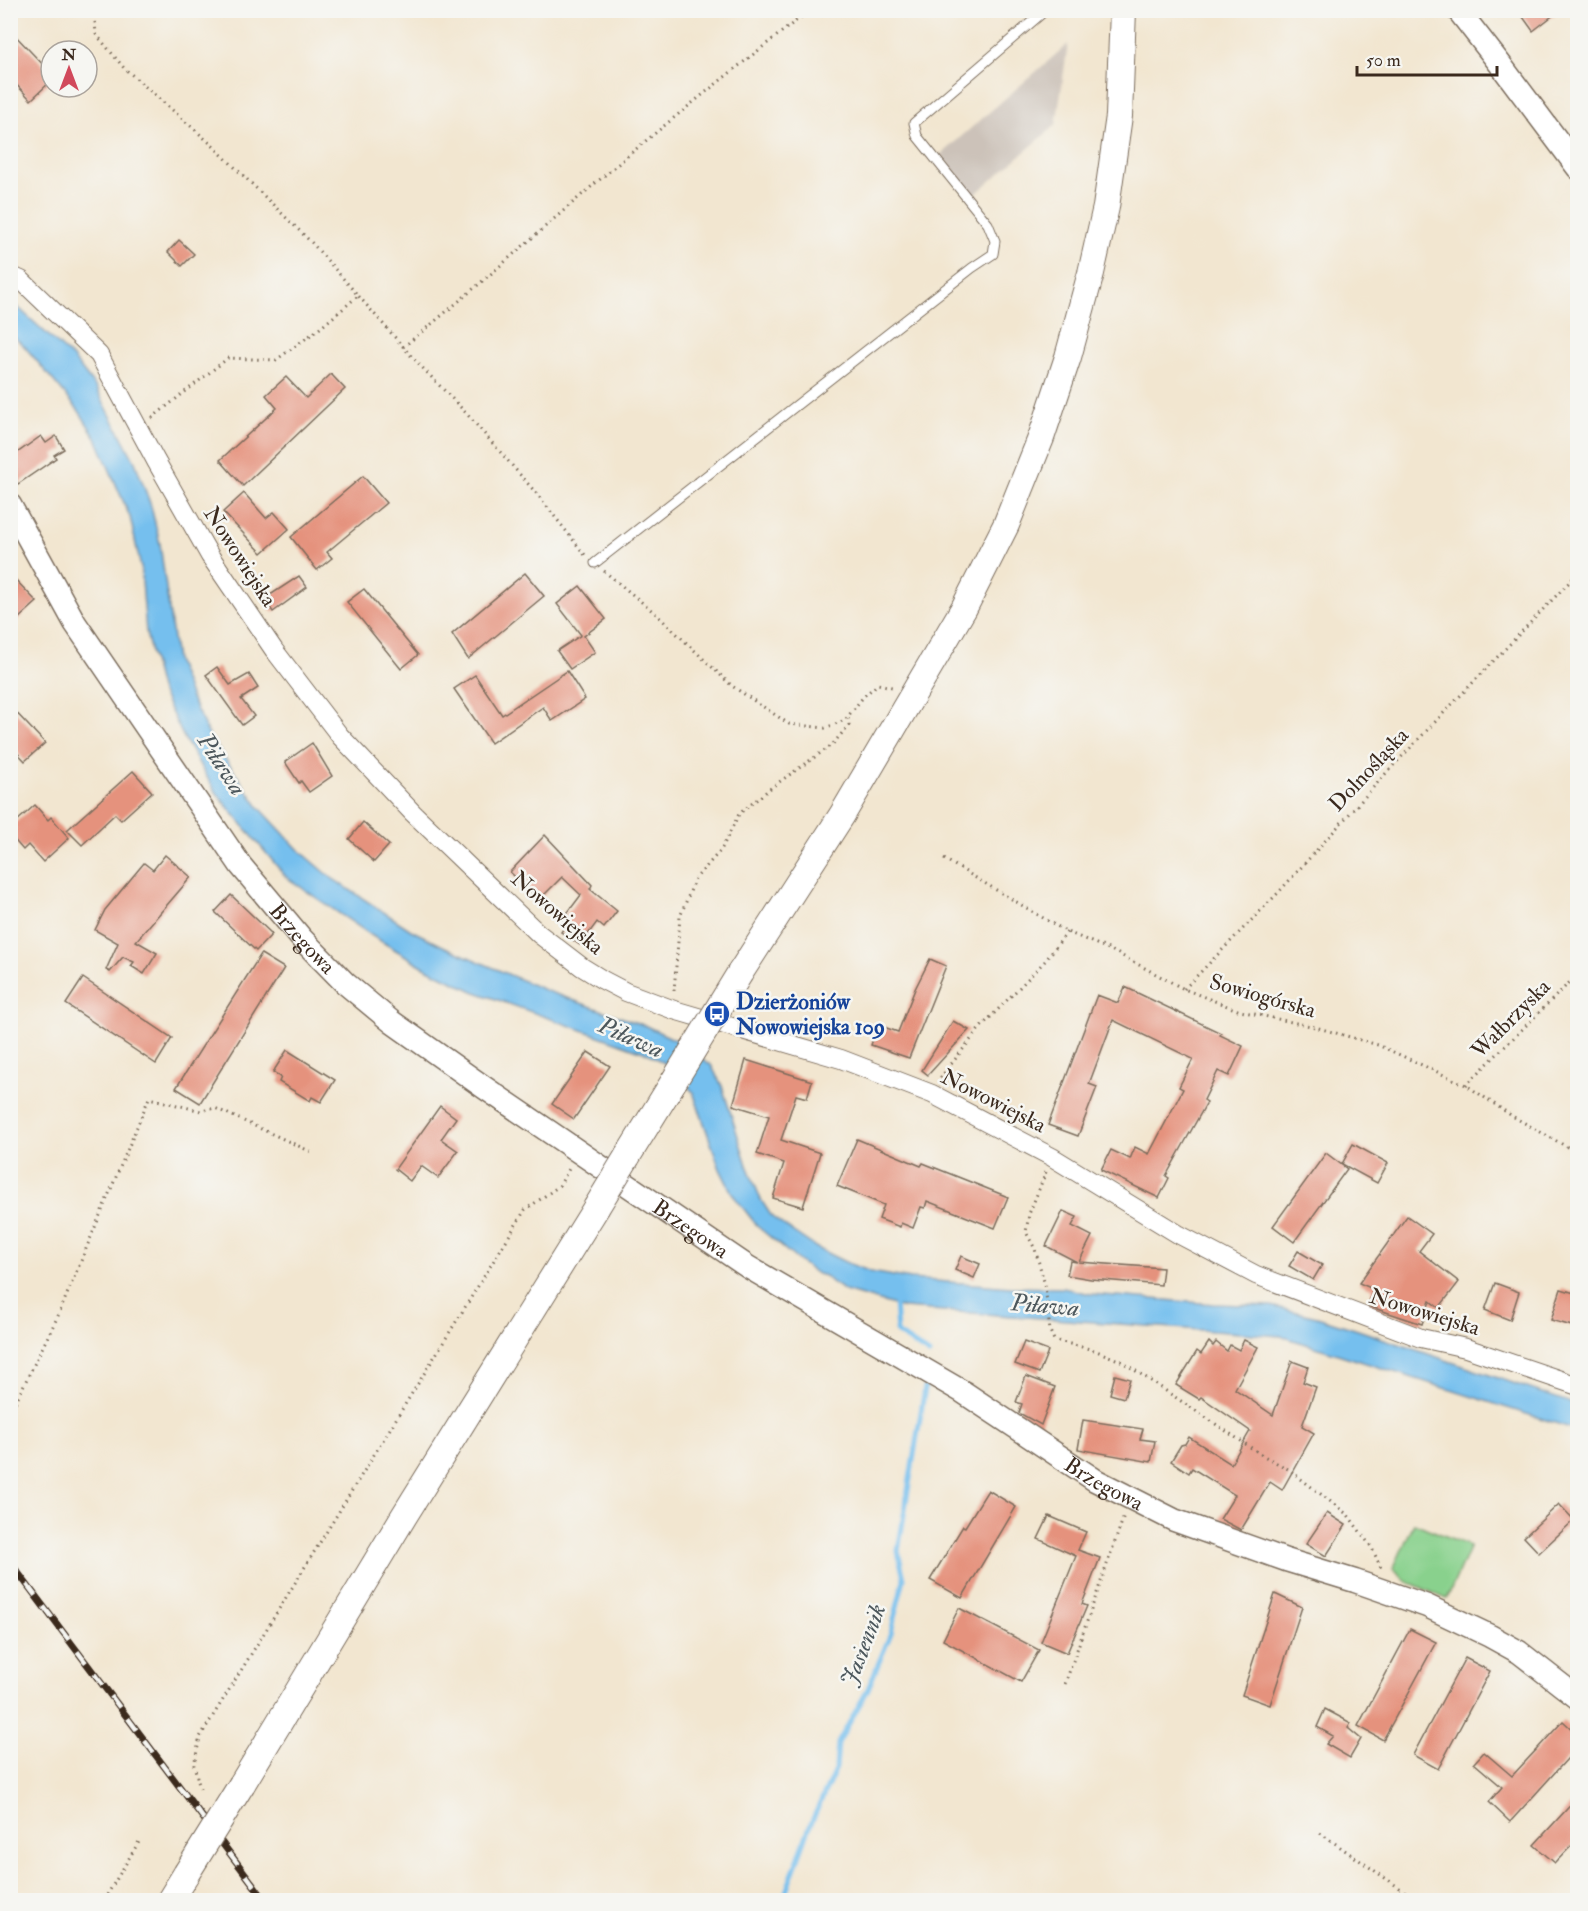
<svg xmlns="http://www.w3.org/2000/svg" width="1588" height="1911" viewBox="0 0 1588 1911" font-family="'IM FELL Double Pica',serif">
<rect width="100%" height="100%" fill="#f6f6f2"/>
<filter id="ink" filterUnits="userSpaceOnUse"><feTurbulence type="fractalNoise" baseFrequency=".0167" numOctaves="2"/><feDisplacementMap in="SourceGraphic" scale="12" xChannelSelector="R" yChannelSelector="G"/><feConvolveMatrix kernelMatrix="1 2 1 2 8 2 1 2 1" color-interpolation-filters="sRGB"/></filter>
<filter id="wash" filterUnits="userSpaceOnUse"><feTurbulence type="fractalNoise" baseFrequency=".008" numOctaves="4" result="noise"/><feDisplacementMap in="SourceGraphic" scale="24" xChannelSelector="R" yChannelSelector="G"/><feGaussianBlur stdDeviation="1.35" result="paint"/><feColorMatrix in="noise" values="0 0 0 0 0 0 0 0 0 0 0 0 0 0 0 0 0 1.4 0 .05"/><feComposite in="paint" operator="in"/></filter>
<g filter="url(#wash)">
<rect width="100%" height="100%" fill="#f2e6d0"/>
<path fill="#ccc2b9" d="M1068,44L1056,125L973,196L940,155Z"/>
<path fill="#89d18d" stroke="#627e56" stroke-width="1.5" d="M1414,1523L1470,1546L1447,1599L1406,1581L1393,1569Z"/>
<path fill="#74bfee" stroke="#587486" stroke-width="1.5" d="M11,301L73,358L96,388L135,462L151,506L160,544L176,660L191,698L210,737L259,807L298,849L333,879L411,930L445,947L547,991L646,1026L680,1042L711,1065L722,1086L747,1165L761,1200L772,1217L786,1227L817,1248L845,1262L871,1272L911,1279L1011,1287L1063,1288L1091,1294L1214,1304L1271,1306L1317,1317L1358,1330L1577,1405V1430L1281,1336L904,1308L845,1291L831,1282L825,1276L817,1274L800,1262L758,1227L733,1195L720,1169L693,1092L666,1064L649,1054L473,991L426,968L374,937L286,877L217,794L185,740L160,689L146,633L141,568L130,517L96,438L79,411L25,347L11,334Z"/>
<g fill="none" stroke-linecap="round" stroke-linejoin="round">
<g stroke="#74bfee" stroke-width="5">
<path d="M895,1301L897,1333L929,1354"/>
<path d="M783,1900L811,1823L836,1768L838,1743L867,1691L891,1633L895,1615L904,1579L898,1551L925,1388"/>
</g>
</g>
<g id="blocks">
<g fill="#e5927d">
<path d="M1518,10H1560L1533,31Z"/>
<path d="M10,30L51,73V81L31,100L10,78Z"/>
<path d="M179,240L194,254L182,266L168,252Z"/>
<path d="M331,374L345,389L243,486L220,460L277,408L266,395L286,377L306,398Z"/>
<path d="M41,436L46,443L56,436L64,449L54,455L56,458L18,484L10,473V458Z"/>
<path d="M363,476L386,503L327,552L332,558L317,570L291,537Z"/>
<path d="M244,493L266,518L274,512L289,529L262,553L223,512Z"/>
<path d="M525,573L544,596L468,659L452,634Z"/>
<path d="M10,574L37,602L10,626Z"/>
<path d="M299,576L307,587L273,612L264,599Z"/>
<path d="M580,586L606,619L584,636L595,652L570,669L557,651L581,635L557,604Z"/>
<path d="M364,589L418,655L401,669L347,602Z"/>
<path d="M217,667L230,685L249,674L258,688L241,699L254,716L242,725L206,675Z"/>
<path d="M567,671L585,699L552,721L543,707L491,743L454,689L475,675L502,715Z"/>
<path d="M10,706L45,743L25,761L10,745Z"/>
<path d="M312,743L332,776L309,792L301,781L299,783L285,762Z"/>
<path d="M133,771L152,792L121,820L115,814L82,845L67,830Z"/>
<path d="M35,805L48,820L51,817L69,838L43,862L28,845L23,850L11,836V821L16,822Z"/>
<path d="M363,822L389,845L374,862L349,839Z"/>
<path d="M545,835L592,885L590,889L617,911L604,928L597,922L580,945L561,932L567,924L562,920L581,895L562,877L539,900L510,872Z"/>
<path d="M165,855L191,877L136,941L157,953L144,974L131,966L134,962L123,957L110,972L106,970L118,943L95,930L105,910L144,863L153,870Z"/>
<path d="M231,895L272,934L256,951L215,912Z"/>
<path d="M261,954L284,968L200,1103L176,1088Z"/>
<path d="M930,959L946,966L909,1058L871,1045L878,1025L898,1032L915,989Z"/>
<path d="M83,978L172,1038L156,1064L66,1004Z"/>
<path d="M1125,987L1221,1033L1220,1035L1243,1046L1229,1076L1218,1071L1204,1100L1207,1102L1166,1176L1169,1178L1159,1198L1101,1170L1111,1150L1130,1159L1135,1147L1149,1154L1183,1089L1179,1087L1193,1059L1113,1020L1089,1084L1097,1087L1078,1136L1048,1125L1097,995L1118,1003Z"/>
<path d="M953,1021L969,1030L928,1075L922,1070Z"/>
<path d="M287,1050L335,1080L321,1102L312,1097L310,1101L279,1082L281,1077L273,1072Z"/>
<path d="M588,1052L610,1066L574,1119L552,1104Z"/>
<path d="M746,1060L812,1081L807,1098L796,1095L781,1140L820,1153L803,1207L773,1198L784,1163L757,1154L769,1116L733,1105Z"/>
<path d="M440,1106L456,1118L441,1139L458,1151L438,1178L421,1166L410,1181L395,1169Z"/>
<path d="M857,1139L921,1166L923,1163L1008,1197L995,1228L927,1201L925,1208L921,1207L913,1228L901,1223L900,1227L879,1219L884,1205L837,1186Z"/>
<path d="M1353,1144L1388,1163L1377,1183L1342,1164Z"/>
<path d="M1326,1153L1347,1169L1294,1242L1273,1226Z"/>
<path d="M1063,1211L1077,1217L1072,1226L1092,1236L1079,1262L1163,1268L1161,1285L1091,1279L1067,1275L1070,1261L1077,1262L1046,1246Z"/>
<path d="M1407,1216L1432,1234L1419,1251L1459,1282L1439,1308L1430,1301L1422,1324L1368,1306L1373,1289L1359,1283Z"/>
<path d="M1298,1251L1322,1265L1313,1280L1289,1266Z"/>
<path d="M961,1256L980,1264L974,1278L955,1270Z"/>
<path d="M1495,1283L1519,1292L1510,1320L1485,1310Z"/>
<path d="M1561,1289L1578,1294V1309L1572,1326L1551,1320Z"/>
<path d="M1244,1340L1258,1347L1235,1389L1273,1415L1292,1361L1308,1367L1303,1382L1316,1387L1302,1426L1314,1433L1282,1490L1270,1482L1241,1530L1220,1519L1235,1495L1192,1468L1189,1473L1171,1461L1181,1445L1185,1444L1189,1437L1231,1464L1250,1431L1201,1397L1199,1399L1176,1385L1197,1351L1201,1354L1209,1342L1213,1346L1216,1342L1227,1351L1230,1345L1239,1350Z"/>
<path d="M1024,1342L1048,1351L1039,1373L1015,1364Z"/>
<path d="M1115,1375L1130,1379L1124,1398L1110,1394Z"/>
<path d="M1026,1376L1055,1387L1041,1425L1019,1413L1022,1404L1016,1402Z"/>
<path d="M1083,1420L1143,1429L1140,1439L1155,1441L1151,1462L1078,1449Z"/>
<path d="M988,1490L1016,1507L962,1598L930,1580L963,1526L965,1527Z"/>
<path d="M1559,1504L1574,1520L1539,1553L1524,1537Z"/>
<path d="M1327,1513L1346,1525L1326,1556L1306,1544Z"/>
<path d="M1049,1516L1086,1532L1078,1550L1100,1558L1082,1604L1087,1606L1067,1653L1041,1642L1076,1556L1038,1539Z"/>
<path d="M1275,1594L1302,1607L1270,1705L1242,1695Z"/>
<path d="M959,1608L1039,1650L1021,1682L943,1640Z"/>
<path d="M1410,1629L1436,1642L1383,1740L1358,1726Z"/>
<path d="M1465,1658L1490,1671L1438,1769L1413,1755Z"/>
<path d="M1325,1709L1351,1723L1348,1728L1361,1739L1350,1758L1326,1744L1333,1736L1317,1727Z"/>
<path d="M1563,1721L1578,1735V1747L1510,1822L1489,1802L1502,1787L1474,1763L1484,1752L1512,1776Z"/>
<path d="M1578,1797V1839L1555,1863L1534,1845Z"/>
</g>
</g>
</g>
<g filter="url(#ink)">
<use href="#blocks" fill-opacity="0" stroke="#7b6c5c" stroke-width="1.5"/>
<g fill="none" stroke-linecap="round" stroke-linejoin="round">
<g stroke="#7b6c5c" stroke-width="11">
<path id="service" d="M595,563L972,268L993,254L995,241L988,224L917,136L914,123L1041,14"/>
</g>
<g stroke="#7b6c5c" stroke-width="20">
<path id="minor" d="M10,275L21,280L99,355L156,461L210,556L274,650L340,736L413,813L539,934L582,967L603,980L626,992L674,1010L841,1059L932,1094L1052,1157L1178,1234L1256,1275L1421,1338L1466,1348L1578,1386"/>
</g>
<g stroke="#7b6c5c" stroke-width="25">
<g id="tertiary">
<path d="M1458,10L1500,64L1578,168"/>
<path id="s1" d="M10,505L75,623L241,866L302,939L345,983L392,1022L485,1088L748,1267L963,1392L1095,1480L1174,1520L1286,1560L1355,1581L1427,1606L1490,1636L1519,1652L1578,1698"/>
</g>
</g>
<g stroke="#7b6c5c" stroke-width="28">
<g id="secondary">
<path d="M740,973L842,815L964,608L1006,525L1041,438L1068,357L1091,273L1106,207L1119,116L1123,10"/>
<path d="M627,1157L674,1081"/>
<path d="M242,1784L404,1516L596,1208"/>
<path d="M170,1900L186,1874"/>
</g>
</g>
<g stroke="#7b6c5c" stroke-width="3" stroke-dasharray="1.5 4.5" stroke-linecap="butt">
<path d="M94,10L96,34L124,68L210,143L312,243L413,358L466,413L537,494L585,555"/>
<path d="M403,347C475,290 541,229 611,170C676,115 742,63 810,10"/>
<path d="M152,418L228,358L276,360L319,329L359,295"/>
<path d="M604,571L656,614L732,686L789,724L825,728L845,720L864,696L878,684L892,687"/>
<path d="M944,859L1067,932L1111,950L1184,989L1240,1011L1315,1027L1378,1045L1466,1085L1512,1116L1578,1153"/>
<path d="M1184,989L1278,893L1389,770L1578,573"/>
<path d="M674,991L680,917L695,879L721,850L739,814L772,787L832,745L849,725L848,716"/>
<path d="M940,1078L980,1028L1046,960L1067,932"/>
<path d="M1466,1085L1578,974"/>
<path d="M1046,1172L1029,1214L1026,1232L1035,1249L1045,1285L1050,1331L1054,1340L1094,1350L1121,1361L1262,1455L1288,1469L1348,1515L1372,1548L1381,1568"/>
<path d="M10,1413L58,1316L149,1098L201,1111L215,1108L314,1153"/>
<path d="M1065,1684L1124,1516"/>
<path d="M200,1789L194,1765L200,1737L525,1210L559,1186L569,1169"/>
<path d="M1320,1833L1417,1900"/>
<path d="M104,1900L140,1840"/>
</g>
<use href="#service" stroke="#fff" stroke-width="9"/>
<use href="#minor" stroke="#fff" stroke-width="18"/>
<use href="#tertiary" stroke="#fff" stroke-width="22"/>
<use href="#secondary" stroke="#fff" stroke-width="26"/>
<g stroke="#3b2a1e" stroke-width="7">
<path id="rail" d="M10,1562L265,1900"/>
</g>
<use href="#rail" stroke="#f6f6f2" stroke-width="4.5" stroke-dasharray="14" stroke-linecap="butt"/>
<g stroke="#7b6c5c" stroke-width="28" stroke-linecap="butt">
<g id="secondary-bridge">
<path d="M674,1081L740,973"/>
<path d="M596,1208L627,1157"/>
<path d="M186,1874L242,1784"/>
</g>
</g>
<use href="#secondary-bridge" stroke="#fff" stroke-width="26"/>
</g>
</g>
<defs>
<g id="bus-disc" transform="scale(1.35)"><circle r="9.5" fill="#1a4fb4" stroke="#f6f6f2"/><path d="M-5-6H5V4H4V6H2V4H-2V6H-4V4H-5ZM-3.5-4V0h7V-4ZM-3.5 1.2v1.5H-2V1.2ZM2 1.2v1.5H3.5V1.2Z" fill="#fff"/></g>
</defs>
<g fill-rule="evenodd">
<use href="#bus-disc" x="717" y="1014"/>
</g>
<g text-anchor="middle" stroke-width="5" stroke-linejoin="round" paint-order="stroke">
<g font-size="22" fill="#3b2a1e" stroke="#f6f6f2">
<text transform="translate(241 556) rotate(57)" y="8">Nowowiejska</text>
<text transform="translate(1368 769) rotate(-47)" y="8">Dolnośląska</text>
<text transform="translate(558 912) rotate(41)" y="8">Nowowiejska</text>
<text dy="8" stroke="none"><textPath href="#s1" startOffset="524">Brzegowa</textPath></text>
<text transform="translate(1263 995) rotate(16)" y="8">Sowiogórska</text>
<text transform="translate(1510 1018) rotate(-45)" y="8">Wałbrzyska</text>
<text transform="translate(994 1100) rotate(27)" y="8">Nowowiejska</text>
<text dy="8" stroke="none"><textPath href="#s1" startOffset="1010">Brzegowa</textPath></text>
<text transform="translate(1425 1311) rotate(17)" y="8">Nowowiejska</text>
<text dy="8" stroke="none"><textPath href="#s1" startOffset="1496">Brzegowa</textPath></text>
</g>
<g font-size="22" font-weight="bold" fill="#164399" stroke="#f6f6f2" text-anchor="start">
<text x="736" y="1009">Dzierżoniów<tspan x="736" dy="25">Nowowiejska 109</tspan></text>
</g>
<g font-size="24" font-style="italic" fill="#4c575c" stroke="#f6f6f2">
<text transform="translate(222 764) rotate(57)" y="8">Piława</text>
<text transform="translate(631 1037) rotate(24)" y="8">Piława</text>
<text transform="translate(1045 1305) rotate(5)" y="8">Piława</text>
<text transform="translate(863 1645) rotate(-69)" y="8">Jasiennik</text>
</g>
</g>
<rect width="1588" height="1911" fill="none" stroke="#f6f6f2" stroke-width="36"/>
<g transform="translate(69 69)"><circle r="28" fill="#f6f6f2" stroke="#aba49d" stroke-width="1.5"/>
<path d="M0-4.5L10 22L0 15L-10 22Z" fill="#d1495b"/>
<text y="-9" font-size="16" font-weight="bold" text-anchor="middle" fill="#3b2a1e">N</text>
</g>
<path d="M1357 66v9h140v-9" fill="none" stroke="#3b2a1e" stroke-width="3"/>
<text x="1366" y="66" font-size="18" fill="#3b2a1e" stroke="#f6f6f2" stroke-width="4.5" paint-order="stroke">50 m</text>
</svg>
